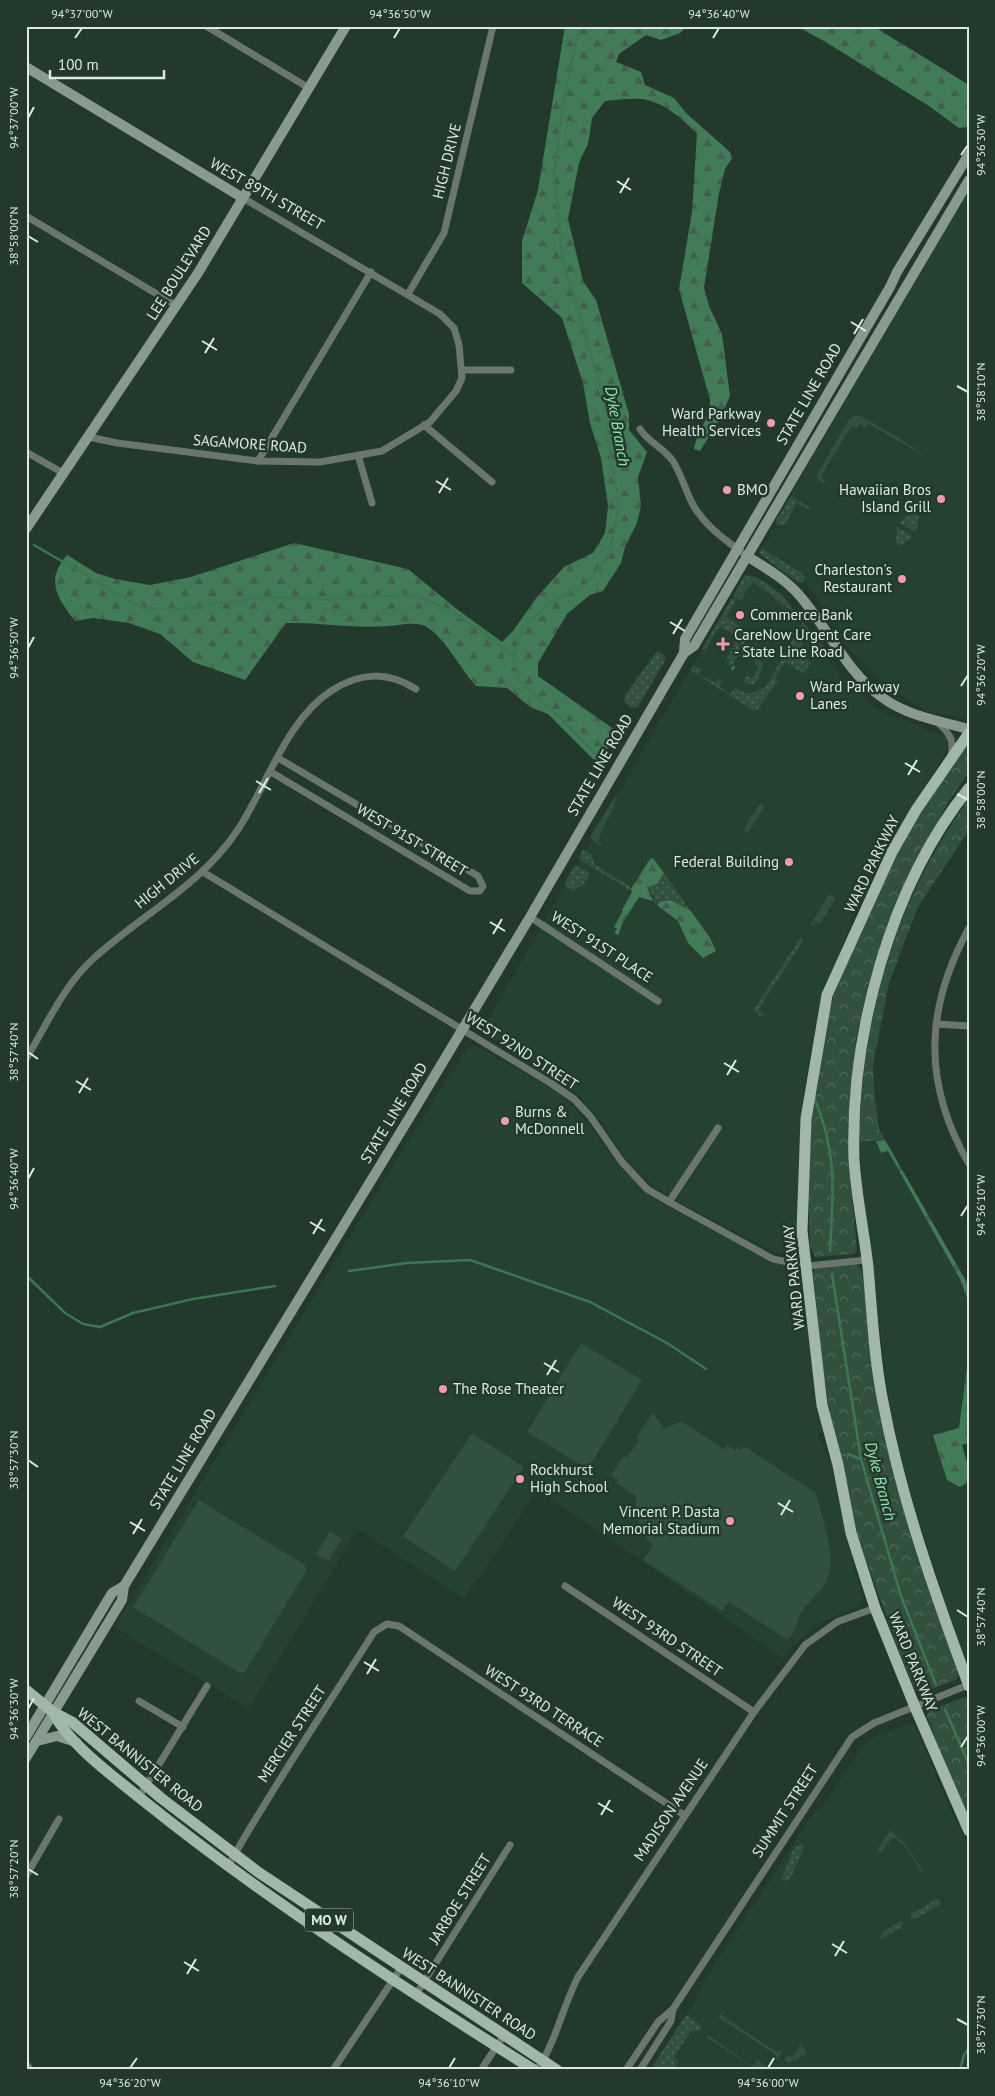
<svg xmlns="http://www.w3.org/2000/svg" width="995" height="2096" viewBox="0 0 995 2096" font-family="'PT Sans',sans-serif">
<defs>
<pattern id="grass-dots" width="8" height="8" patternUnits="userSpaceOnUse" patternTransform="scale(1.25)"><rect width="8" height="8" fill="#32513d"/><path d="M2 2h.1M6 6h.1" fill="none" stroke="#4f6a59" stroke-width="1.8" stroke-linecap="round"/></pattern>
<pattern id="forest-firs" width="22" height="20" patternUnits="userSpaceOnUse" patternTransform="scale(1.25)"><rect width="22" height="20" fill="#427b58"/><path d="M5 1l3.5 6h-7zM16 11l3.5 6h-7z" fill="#42604e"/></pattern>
<pattern id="park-crowns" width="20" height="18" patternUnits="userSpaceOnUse" patternTransform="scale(1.25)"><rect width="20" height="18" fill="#32513d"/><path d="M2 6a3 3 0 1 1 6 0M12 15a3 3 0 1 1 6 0" fill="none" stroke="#4f6a59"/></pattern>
</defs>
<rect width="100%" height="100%" fill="#23392b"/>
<g fill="#24422f">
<path d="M969,185V719L926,711L884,685L851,652L819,600L803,580L763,550L798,482Z"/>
<path d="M746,576L753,577L794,610L825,655L843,678L867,701L883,712L943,735L947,738V744L945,754L885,853L856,912L829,979L811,1051L804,1092L800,1134V1250L796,1256L778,1254L680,1203L660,1191L630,1165L594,1112L566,1082L482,1030L645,746Z"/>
<path d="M469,1045L480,1048L558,1092L574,1107L625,1171L656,1200L766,1259L798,1269L803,1274L823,1433L818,1434L833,1469L845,1530L864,1603L854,1609L821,1622L797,1642L783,1658L538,1490L464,1599L358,1529L249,1709L114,1627L404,1147Z"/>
<path d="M876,1141L881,1153L888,1151L937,1235L960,1279L969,1303V1353L959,1428L934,1435L960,1487L969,1482V1668L945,1604L924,1537L905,1473L891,1415L862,1189L859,1142Z"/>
<path d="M911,1723L915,1725L950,1809L969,1847V2070H650L693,2004L712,1968L816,1809L819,1811L863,1746L873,1737Z"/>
</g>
<g fill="url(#grass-dots)">
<path d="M791,496L812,509L805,508L797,503L785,524L779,526L775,522Z"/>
<path d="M915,512L919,517L916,532L900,523L907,516Z"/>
<path d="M897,527L913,537L899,546L896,544Z"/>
<path d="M765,544L763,549L802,573L805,578L803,582L799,583L761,555L759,553Z"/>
<path d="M745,575L756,577L769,585L783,596L794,610L790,618H787L784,615L789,609L776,596L753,581L746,583L737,598L733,596Z"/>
<path d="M732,598L736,600L726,617L747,631L745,649L763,664L757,681L753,685L746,684L744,681L746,676L752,678L759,667L754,664L755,661L742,653L739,636L719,627L705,651L702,649Z"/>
<path d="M803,622L808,628C800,641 798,653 811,663L803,673L785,662L775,678L778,681L757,710H753L690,670L694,664L695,667L701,669L699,674L715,683L719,679L722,681L719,686L730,694L735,688C752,698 753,692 766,686Z"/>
<path d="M815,635L827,653L821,660C814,653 809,644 815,635Z"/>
<path d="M738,638L739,651L746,658L738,655L731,666L727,664L730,660L727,658Z"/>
<path d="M657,651L664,655L666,659L638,707L631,708L624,701L625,695Z"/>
<path d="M583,849L592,855L594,864L632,888L631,891L579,859Z"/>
<path d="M575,865L590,873L582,887H577L574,891L564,885Z"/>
<path d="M664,873L691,911C677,901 663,908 653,901L654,898L647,887L658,881Z"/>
<path d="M801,937L803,941L758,1010L765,1016H759L754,1009Z"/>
<path d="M802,1843L804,1848L790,1879L786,1881L781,1880L793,1849Z"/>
<path d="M937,1899L941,1901L940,1905L915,1919H911V1914Z"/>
<path d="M900,1921L903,1923L902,1927L879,1940L884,1931Z"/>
<path d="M686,2015L702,2026L699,2031H691L674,2057L679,2061L676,2066L681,2070H650Z"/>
</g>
<g fill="url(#forest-firs)">
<path d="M565,26H687L680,33L661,40L646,35L619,54L616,62L641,72L645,85L674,98L686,113L730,152L732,158L725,169L719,193L704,288L709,306L722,334L730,396L721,417L700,451L694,449C697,430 710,420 710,400L679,289L692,212L697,134C683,119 663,101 641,99C630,98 617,100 605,101L592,118L588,144L579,163L568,219L583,281L596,300L629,414V430L647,452L638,477L641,506L637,523L625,547L621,563L603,591L590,595L567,614L538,663V676L618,732L599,761L593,759L548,714L530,707L507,688L476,686C460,669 446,639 427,627C418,621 400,625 390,626C355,629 321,622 286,623L245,680L193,662L160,634L129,623L93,618L75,621C57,598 45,580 67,555L96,573L115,579L150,585L191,577L294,543L408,569L454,607L502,642L513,631L537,597L564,567L593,553L605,533L608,506L601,458L590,423L583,383L562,318L522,283V241L538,190Z"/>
<path d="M796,26H873L969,85V127L959,128L929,106L824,41Z"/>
<path d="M653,858L664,873L657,884L647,887L653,901L639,897L623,922L618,935L614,933L617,929L614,927L623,911L622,910L632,892L631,889L650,859Z"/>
<path d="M670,900L691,911L710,938L716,951L703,958L688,943L678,921L657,905L660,902Z"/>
<path d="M885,1140L969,1286V1303L960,1279L888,1151L881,1153L876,1141Z"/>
<path d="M969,1353V1443L962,1445L969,1469V1482L960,1487L947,1480L933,1435L959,1428Z"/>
</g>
<g fill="url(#park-crowns)">
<path d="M969,742V772L948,802L894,910L867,989L856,1040L850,1104L849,1165L857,1251L854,1254L815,1257L810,1246L808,1187L812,1111L828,1015L837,985L899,850L922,809Z"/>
<path d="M969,799V830L918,907L889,983L873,1065L874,1089L879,1129L885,1140L859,1142C862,1016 894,902 969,799Z"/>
<path d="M857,1265L862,1271C874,1360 886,1450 911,1537C924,1582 942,1626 958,1670L957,1679L921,1694L914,1687L898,1648L855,1530L829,1410L821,1352L813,1273L815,1269Z"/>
<path d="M965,1697L969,1699V1820L946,1769L927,1716L928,1711Z"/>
</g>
<g fill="#32513d">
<path d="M854,416H860L898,437L930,459L869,424L867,423L866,427L860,424L857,429L851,426L821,477L826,481L823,483L817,478L818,473L849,419Z"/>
<path d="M753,581L776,596L789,611L771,595L753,583L748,588L741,601L737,598L746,583Z"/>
<path d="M616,795L615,803L598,840V843H603L599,846L590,837Z"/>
<path d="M760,803L765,806L748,833L743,830Z"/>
<path d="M829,894L836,898L820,924L816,922L812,926L810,925Z"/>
<path d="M581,1343L642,1380L588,1469L527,1432Z"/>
<path d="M653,1412L664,1429L681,1421L724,1449L727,1445L735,1450L737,1448L741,1450L744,1446L816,1493C822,1519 837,1555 827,1580C822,1591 813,1598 805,1607C798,1615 798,1628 788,1640L729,1602L722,1611L643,1560L653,1545C638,1531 635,1516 636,1496L616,1483L618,1480L611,1475L624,1456L627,1458L639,1440L636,1438Z"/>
<path d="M472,1433L524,1467L455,1571L403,1536Z"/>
<path d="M199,1500L305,1565L306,1571L245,1672L240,1673L133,1607Z"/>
<path d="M330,1531L342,1539L328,1561L316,1554Z"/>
<path d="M890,1830L906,1845L923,1871L921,1872L908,1850L896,1838L891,1839L881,1853L877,1850Z"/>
<path d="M726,2011L721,2015L777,2052L783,2050L777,2060L775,2054L719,2018L717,2022L722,2012Z"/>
<path d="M708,2035L751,2065H755L756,2059L772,2070H758L706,2037Z"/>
<path d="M801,2044L807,2054L789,2063L785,2061L786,2056L793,2057Z"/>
</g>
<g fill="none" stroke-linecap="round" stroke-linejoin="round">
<g stroke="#3d7653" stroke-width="2.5">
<path d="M579,26L563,103L554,176L562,257L604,398L610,453L619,502L610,553L588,583L550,603L524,626L513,656L519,681L557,715L600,758"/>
<path d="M34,545L142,608L175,609L267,597L334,600L364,596L414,595L439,605L478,628L513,656"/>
<path d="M732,669L734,667"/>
<path d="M815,1100C838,1155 833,1193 830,1251"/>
<path d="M349,1271L407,1263L470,1260L590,1302L667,1343L706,1369"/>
<path d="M832,1274L861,1459L901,1596L936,1685"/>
<path d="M26,1275L65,1313L83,1324L100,1327L133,1313L193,1299L275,1286"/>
<path d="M848,1454L860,1459"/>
<path d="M945,1709L969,1765"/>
<path d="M960,2070L964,2055L969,2048"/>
</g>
<g stroke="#6b766e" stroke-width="7">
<path d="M206,26L309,88"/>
<path d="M26,216L177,306"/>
<path d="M408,294L444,233L493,26"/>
<path d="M462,370H511"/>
<path d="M424,425L492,482"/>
<path d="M640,429C648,442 664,448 673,461C681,474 685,489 692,503C705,527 727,541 747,556"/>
<path d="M89,437L117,443L258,461L320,462L382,451L430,422L456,391L462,378L459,345L454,328L440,314L243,198"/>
<path d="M26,452L63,473"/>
<path d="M358,455L372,503"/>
<path d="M258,461L371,272"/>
<path d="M937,722C948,732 955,739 951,755"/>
<path d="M271,772L470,891H480L483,886L478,876L278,758"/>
<path d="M203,872L552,1084L574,1099L590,1116L622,1162L647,1189L669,1202L773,1259L808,1266L867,1260"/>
<path d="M530,917L658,1001"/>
<path d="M969,928C925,1008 922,1083 969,1164"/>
<path d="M936,1024L969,1026"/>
<path d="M26,1059C46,1026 64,985 93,959C141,915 200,886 237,831C266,788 286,720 331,691C360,672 387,671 416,689"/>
<path d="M669,1202L718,1128"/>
<path d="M565,1586L754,1712"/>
<path d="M139,1701L183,1727"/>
<path d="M139,1797L207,1686"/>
<path d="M228,1866C273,1786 325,1710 374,1632L387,1624L399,1626L684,1815"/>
<path d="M26,1876L59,1819"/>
<path d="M417,1993L510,1845"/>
<path d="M26,2064L31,2070"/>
<path d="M333,2070L401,1968"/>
<path d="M481,2070L504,2035"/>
<path d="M537,2070C555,2044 563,2006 578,1977L754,1712L805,1645L837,1622L875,1608"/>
<path d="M626,2070L658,2022L673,2009L852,1737L874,1723L968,1685"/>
<path d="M640,2070L671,2021L673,2009"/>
</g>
<g stroke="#899b8e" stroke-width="10">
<path d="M26,67L243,198"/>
<path d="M26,529L198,273L346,26"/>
<path d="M747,556C766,568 785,579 799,595C829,629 845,671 883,698C908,716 939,721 969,729"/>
<path d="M684,653L685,639L890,287L897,272L969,154"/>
<path d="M26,1737L112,1593L124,1586"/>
<path d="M37,1741L57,1736L76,1742"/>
<path d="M26,1758L122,1600L124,1586L414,1110L530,917L684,653L694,646L969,180"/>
</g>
<g stroke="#a1b7a7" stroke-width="11">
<path d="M969,733L916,810L892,852L827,995L806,1119L802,1231L822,1405L838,1465L851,1533L875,1608L915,1707L969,1831"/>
<path d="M969,788C890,886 850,1035 854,1159C856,1195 864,1231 868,1267C872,1311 874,1358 883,1402C901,1499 935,1594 969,1686"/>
<path d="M26,1690L53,1712L72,1722L161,1798L258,1872L557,2070"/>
<path d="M53,1712C68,1744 117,1779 145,1802C267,1900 401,1986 534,2070"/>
</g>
</g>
<path fill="none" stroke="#ddeae1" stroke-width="2" d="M75,38L82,28M394,38L400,28M713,38L719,28M28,118L34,107M961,155L968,145M617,181L631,190M620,193L629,178M28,236L38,242M851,322L866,331M854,334L863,319M202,341L217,350M205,353L214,338M957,386L968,392M436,481L451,490M439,493L448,478M670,622L685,631M673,634L682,619M28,648L34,637M961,686L968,675M905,763L920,772M908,775L917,760M256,781L271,790M259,793L268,778M957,794L968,800M490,922L505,931M493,934L502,919M28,1052L38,1059M724,1063L739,1072M727,1075L736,1060M76,1081L91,1090M79,1093L88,1078M28,1179L34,1168M961,1216L968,1205M310,1222L325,1231M313,1234L322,1219M544,1363L559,1372M547,1375L556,1360M28,1460L38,1467M778,1503L793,1512M781,1515L790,1500M130,1522L145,1531M133,1534L142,1519M957,1610L968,1617M364,1662L379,1671M367,1674L376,1659M28,1709L34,1698M961,1747L968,1736M598,1803L613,1812M601,1815L610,1800M28,1869L38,1875M832,1944L847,1953M835,1956L844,1941M184,1962L199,1971M187,1974L196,1959M957,2019L968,2025M130,2068L137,2058M449,2068L455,2058M768,2068L774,2058"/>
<g fill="#f29aae" stroke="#23392b" stroke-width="2">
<circle cx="771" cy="423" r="5"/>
<circle cx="727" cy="490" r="5"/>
<circle cx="941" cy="499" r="5"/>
<circle cx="902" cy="579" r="5"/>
<circle cx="740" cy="615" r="5"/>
<path d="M720.5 636.5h5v5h5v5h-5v5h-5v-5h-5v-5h5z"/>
<circle cx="800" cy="696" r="5"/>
<circle cx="789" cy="862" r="5"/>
<circle cx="505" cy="1121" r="5"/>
<circle cx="443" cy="1389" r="5"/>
<circle cx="520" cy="1479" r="5"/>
<circle cx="730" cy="1521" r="5"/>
</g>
<g text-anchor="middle" stroke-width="5" stroke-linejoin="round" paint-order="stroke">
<rect fill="#23392b" stroke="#a5b5aa" stroke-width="1" x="305" y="1908.5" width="48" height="23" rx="4"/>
<g font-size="14" font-weight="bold" fill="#ddeae1">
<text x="329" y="1925">MO W</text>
</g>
<g font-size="15" fill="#ddeae1" stroke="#23392b">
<text transform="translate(447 161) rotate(-76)" y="5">HIGH DRIVE</text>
<text transform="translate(267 194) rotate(30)" y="5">WEST 89TH STREET</text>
<text transform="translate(179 273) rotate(-58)" y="5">LEE BOULEVARD</text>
<text transform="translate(809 394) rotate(-60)" y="5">STATE LINE ROAD</text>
<text transform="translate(250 444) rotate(4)" y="5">SAGAMORE ROAD</text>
<text transform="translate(600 765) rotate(-60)" y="5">STATE LINE ROAD</text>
<text transform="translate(412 840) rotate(31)" y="5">WEST 91ST STREET</text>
<text transform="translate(872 864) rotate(-64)" y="5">WARD PARKWAY</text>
<text transform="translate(167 881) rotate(-39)" y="5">HIGH DRIVE</text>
<text transform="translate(602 947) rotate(33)" y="5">WEST 91ST PLACE</text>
<text transform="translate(522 1051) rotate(33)" y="5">WEST 92ND STREET</text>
<text transform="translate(394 1113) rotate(-59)" y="5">STATE LINE ROAD</text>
<text transform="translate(794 1277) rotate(-96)" y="5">WARD PARKWAY</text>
<text transform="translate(183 1459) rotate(-59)" y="5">STATE LINE ROAD</text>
<text transform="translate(667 1637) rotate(34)" y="5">WEST 93RD STREET</text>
<text transform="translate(913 1662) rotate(68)" y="5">WARD PARKWAY</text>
<text transform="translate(544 1706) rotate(33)" y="5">WEST 93RD TERRACE</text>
<text transform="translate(292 1734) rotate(-57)" y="5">MERCIER STREET</text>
<text transform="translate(140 1760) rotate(39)" y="5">WEST BANNISTER ROAD</text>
<text transform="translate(671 1810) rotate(-56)" y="5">MADISON AVENUE</text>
<text transform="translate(785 1811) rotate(-57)" y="5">SUMMIT STREET</text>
<text transform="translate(460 1899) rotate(-58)" y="5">JARBOE STREET</text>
<text transform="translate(469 1994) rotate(33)" y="5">WEST BANNISTER ROAD</text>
</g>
<g font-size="15" fill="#ddeae1" stroke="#23392b" text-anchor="start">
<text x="761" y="419" text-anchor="end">Ward Parkway<tspan x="761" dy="17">Health Services</tspan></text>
<text x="737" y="495">BMO</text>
<text x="931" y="495" text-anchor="end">Hawaiian Bros<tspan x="931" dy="17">Island Grill</tspan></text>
<text x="892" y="575" text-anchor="end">Charleston's<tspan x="892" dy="17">Restaurant</tspan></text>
<text x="750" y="620">Commerce Bank</text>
<text x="734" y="640">CareNow Urgent Care<tspan x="734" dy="17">- State Line Road</tspan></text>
<text x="810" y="692">Ward Parkway<tspan x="810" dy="17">Lanes</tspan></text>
<text x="779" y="867" text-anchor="end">Federal Building</text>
<text x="515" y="1117">Burns &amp;<tspan x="515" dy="17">McDonnell</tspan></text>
<text x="453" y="1394">The Rose Theater</text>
<text x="530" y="1475">Rockhurst<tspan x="530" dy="17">High School</tspan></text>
<text x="720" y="1517" text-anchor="end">Vincent P. Dasta<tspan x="720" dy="17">Memorial Stadium</tspan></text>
</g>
<g font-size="16" font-style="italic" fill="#8ee3ad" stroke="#23392b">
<text transform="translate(618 426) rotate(80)" y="6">Dyke Branch</text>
<text transform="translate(881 1481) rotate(75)" y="6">Dyke Branch</text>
</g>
</g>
<rect width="995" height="2096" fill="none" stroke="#23392b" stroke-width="55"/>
<path d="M50 70v8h114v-8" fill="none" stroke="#ddeae1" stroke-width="2.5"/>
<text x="58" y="70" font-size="15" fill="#ddeae1" stroke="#23392b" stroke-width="4" paint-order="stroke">100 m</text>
<rect x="28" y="28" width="940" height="2040" fill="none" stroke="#ddeae1" stroke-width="2"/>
<g font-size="12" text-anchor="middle" fill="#ddeae1">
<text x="82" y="18">94°37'00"W</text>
<text x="400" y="18">94°36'50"W</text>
<text x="719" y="18">94°36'40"W</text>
<text transform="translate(14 118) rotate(-90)" y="4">94°37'00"W</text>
<text transform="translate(981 145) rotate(-90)" y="4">94°36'30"W</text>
<text transform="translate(14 236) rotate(-90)" y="4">38°58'00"N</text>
<text transform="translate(981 392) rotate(-90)" y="4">38°58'10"N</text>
<text transform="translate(14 648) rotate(-90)" y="4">94°36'50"W</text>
<text transform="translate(981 675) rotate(-90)" y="4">94°36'20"W</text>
<text transform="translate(981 800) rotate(-90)" y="4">38°58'00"N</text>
<text transform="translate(14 1052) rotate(-90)" y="4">38°57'40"N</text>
<text transform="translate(14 1179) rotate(-90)" y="4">94°36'40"W</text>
<text transform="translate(981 1205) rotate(-90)" y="4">94°36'10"W</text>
<text transform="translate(14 1460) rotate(-90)" y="4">38°57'30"N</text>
<text transform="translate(981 1617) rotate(-90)" y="4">38°57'40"N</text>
<text transform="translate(14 1709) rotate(-90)" y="4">94°36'30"W</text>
<text transform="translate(981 1736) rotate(-90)" y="4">94°36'00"W</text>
<text transform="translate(14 1869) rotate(-90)" y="4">38°57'20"N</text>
<text transform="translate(981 2025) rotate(-90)" y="4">38°57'30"N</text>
<text x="130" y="2087">94°36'20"W</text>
<text x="449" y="2087">94°36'10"W</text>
<text x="768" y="2087">94°36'00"W</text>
</g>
</svg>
